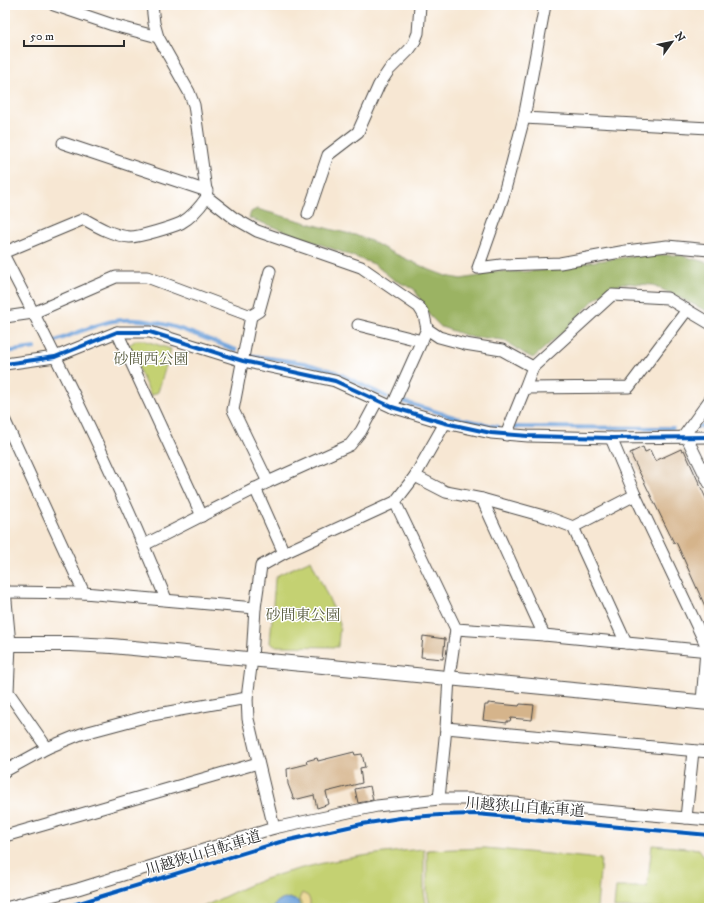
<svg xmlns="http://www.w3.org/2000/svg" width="714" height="913" viewBox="0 0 714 913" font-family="'IM FELL DW Pica','Noto Serif JP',serif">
<rect width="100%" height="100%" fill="#fff"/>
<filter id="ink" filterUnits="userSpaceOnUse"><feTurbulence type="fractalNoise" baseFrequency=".025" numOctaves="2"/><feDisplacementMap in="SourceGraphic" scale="8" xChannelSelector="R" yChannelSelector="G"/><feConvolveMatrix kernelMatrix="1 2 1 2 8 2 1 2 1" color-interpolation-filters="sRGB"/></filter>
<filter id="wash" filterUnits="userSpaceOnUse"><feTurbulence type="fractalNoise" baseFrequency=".012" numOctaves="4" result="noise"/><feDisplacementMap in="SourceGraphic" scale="16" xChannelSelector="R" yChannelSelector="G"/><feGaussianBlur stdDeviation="0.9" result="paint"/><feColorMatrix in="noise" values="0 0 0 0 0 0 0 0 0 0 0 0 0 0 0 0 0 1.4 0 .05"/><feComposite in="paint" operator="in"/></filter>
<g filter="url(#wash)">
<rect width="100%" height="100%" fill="#f7e7d3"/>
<g fill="#c4d172" stroke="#787e4e">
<path d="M136,340H143L171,349L158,392L151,396L128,346Z"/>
<path d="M311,560L340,623L338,647L275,646L270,643L275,579L278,575Z"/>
<path d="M652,845L699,849L709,863V908H614L616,887H647Z"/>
<path d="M485,848L601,859L597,908H430L427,892V850Z"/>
<path d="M424,849V892L427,908H201C222,898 243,887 265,879C314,862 372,853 424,849Z"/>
</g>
<path fill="#9bb364" stroke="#636f48" d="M257,209L333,230L355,235L371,241L389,251L430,270L446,276L461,279L479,276L494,271L519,272L547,270L589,262L644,255H679L709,263V312L653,285L623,283L611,289L595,299L565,330L533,358L525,354L503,340L486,338H474L441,327L431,317L414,289L394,280L374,264L249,218L251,212Z"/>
<path fill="#eeda9e" stroke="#8c8264" d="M302,893L308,896L310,901V908H303L299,899Z"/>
<path fill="#6ea2da" stroke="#4c6682" d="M289,898L298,901L300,908H272L278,901Z"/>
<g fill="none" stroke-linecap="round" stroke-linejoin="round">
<g stroke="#6ea2da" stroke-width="4">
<path d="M53,342C72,335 93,325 113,321C156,314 197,336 236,350"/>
<path d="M5,352L35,348"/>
<path d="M248,355L304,363L336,372L387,397"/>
<path d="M401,401L457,418L498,427"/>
<path d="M515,427L673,428"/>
<path d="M693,427L709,426"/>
</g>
</g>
<g id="blocks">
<g fill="#d5b48b">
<path d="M643,447L645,452L650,450L655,461L681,449L682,451L684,450L709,505V615L676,542L674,543L630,453Z"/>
<path d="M423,636L445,639L443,659L421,657Z"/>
<path d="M488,703L519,706L520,704L534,705L532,720L511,718L510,721H507V723L483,720L485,705H488Z"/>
<path d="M354,752L355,755L362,754L365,767L360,768L362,783L326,792L329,804L317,808L314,795L294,800L288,784L287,769L307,764L306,761L317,758L318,761Z"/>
<path d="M370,786L373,800L358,803L355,789Z"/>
</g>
</g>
</g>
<g filter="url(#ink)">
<use href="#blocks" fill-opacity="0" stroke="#4a4744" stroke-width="1"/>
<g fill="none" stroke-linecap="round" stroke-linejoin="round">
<g stroke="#4a4744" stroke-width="13">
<g id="minor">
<path d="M54,5L113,25L158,37"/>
<path d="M152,5L154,23L158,37L189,92L194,105L207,197L234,218L257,231L361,267L419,307L424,315L427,329L392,407"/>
<path d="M545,5L524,118L503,197L478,268L501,265L560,263L626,251L667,246L709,250"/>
<path d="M524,118L709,128"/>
<path d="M63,143L207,191"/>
<path d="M308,214L328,155L358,132L379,85L389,70L409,50L414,43L418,33L420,5"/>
<path d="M5,252L84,219C98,227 114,236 130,237C140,237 172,227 181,223C192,217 200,207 207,197"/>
<path d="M5,258C63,369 119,483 166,599"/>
<path d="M251,316L259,311L270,271"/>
<path d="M5,317L33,313L116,277H147L251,316L233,410L268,482"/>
<path d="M358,325L422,341"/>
<path d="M427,329L439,337L465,344L502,350L533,367L612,295L667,298L709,323"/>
<path d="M117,332L202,516"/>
<path d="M5,364L55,357L117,332H150L243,361L335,381L392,407L445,423L491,433L528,436L611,438L709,437"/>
<path d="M533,367L525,388L629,387L687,310"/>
<path d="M5,421L84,593"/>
<path d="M506,435L525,388"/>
<path d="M683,437L709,401"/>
<path d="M611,438L635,495L705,643L706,650L702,702"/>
<path d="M687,438L709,483"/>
<path d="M415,476L446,492L482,499L547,517L573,527L626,643"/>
<path d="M255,488L284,553"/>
<path d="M482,499L544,635"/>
<path d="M395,502L456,629L544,635L709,651"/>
<path d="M573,527L635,495"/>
<path d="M144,545L268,482L350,445L361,431L377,401"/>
<path d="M5,590L10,644L8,692L47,748"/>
<path d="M5,592L84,593L255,608"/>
<path d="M446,728L709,752"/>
<path d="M5,771L47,748L81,734L152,715L247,698"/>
<path d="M439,799L446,728L449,677L456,629"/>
<path d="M686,818L693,751"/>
<path d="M274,828L248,719L247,698L252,659L255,608L261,566L284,553L395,502L415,476L445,423"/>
<path d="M5,836L258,763"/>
<path d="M5,908L78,889L274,828L377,806L439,799H469L709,820"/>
</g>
</g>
<g stroke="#4a4744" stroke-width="16">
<path id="tertiary" d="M5,644H71L112,646L709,703"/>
</g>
<use href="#minor" stroke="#fff" stroke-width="11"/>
<use href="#tertiary" stroke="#fff" stroke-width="14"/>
<g stroke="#fff" stroke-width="6">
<g id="cycleway">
<path d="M5,364L55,357L117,332H150L243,361L335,381L392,407L445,423L491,433L528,436L611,438L709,437"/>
<path d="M63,908L280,842L362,824L400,818L440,815L476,814L709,835"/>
</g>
</g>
<use href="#cycleway" stroke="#0057b8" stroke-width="4"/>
</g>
</g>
<g text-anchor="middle" stroke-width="3" stroke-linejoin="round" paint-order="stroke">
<g font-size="15" fill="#595d40" stroke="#fff">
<text x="151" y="364">砂間西公園</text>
<text x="303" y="620">砂間東公園</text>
</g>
<g font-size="15" fill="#2b2b2b" stroke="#fff">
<text transform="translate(525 807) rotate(4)" y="5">川越狭山自転車道</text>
<text transform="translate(203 853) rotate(-17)" y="5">川越狭山自転車道</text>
</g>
</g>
<rect width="714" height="913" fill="none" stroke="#fff" stroke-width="20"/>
<g transform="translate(672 42) rotate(57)" stroke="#ffffff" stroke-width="3" paint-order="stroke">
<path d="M0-3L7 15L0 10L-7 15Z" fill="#2b2b2b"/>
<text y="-6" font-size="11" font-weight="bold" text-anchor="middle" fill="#2b2b2b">N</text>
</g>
<path d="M24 40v6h100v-6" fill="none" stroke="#2b2b2b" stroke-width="2"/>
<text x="30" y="40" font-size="12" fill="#2b2b2b" stroke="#ffffff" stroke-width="3" paint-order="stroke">50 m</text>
</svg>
